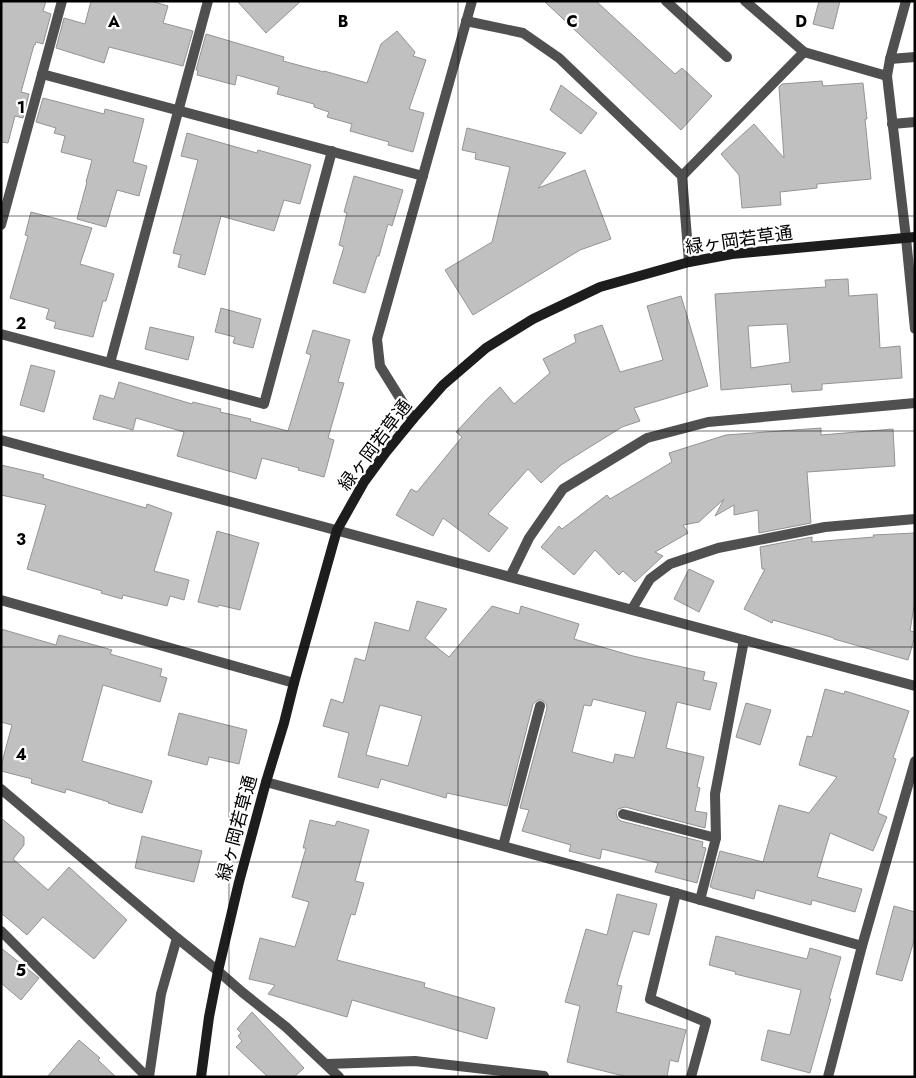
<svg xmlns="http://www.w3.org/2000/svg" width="916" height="1078" viewBox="0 0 916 1078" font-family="Jost,'Noto Sans JP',sans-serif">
<rect width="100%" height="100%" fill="#fff"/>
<g fill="#c0c0c0" stroke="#949494" fill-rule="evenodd">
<path d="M1,1H46L43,11L51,14L43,44L36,42L35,45H34L21,92L29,94L23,118L15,116L8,143L1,142Z"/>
<path d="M91,1H151L168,6L163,23L193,31L183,66L109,47L104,63L56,48L64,18L85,24Z"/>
<path d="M237,1H301L266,33Z"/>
<path d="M544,1H596L675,74L682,68L712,96L681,130Z"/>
<path d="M819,1H840L833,29L813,24Z"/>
<path d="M397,31L415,52L413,56L426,60L409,109L424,113L413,152L388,145L389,142L350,131L352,124L327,117L329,112L314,107V104L277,94L279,87L237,75L235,85L197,75L198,70H196L206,34L284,57L283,61L324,72V71L367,83L381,44Z"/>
<path d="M822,81L823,86L863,83L867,119H865L871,179L817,184V188L780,192L781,205L742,208L739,175L721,154L754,124L784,158L779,87L782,84Z"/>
<path d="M561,85L597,113L581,134L550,110Z"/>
<path d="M43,98L104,114L105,109L144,119L133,162L147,166L139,196L117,190L106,227L77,219L87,182H86L92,160L61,152L65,136L54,133L56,128L36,122Z"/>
<path d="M467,128L566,153L538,188L585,170L611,239L580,250L473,315L445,270L492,242L510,167L475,159L476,153L462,150Z"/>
<path d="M187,133L257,153L258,150L311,165L300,204L284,200L274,231L221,216L205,275L178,267L181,255L173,253L198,160L181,156Z"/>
<path d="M354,176L403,190L392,226L388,224L379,256H377L365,293L333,283L344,247L339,245L347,213L344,212Z"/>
<path d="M31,212L92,228L80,264L114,274L106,301H103L93,337L54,328L56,322L46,319L49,309L10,298L28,236L25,235Z"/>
<path d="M848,279L849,296L877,294L880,348L900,346L902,378L822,384V390L792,392L791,384L721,390L715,294L826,287L825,280ZM787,324L790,362L751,368L748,326Z"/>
<path d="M681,296L708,386L634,408L640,421L622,427L561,465L541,483L528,469L488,514L508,528L489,552L443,518L433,536L396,515L411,489L417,492L462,437L456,432L486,400L500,387L514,404L550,373L543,359L576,342L574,335L602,325L620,372L663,360L647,306Z"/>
<path d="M221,308L261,319L253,348L233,343L235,337L215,332Z"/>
<path d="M150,327L194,337L188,360L145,349Z"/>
<path d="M313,330L350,340L338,382L344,383L328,438L334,440L324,477L298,470L299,468L262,458L256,479L177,456L184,432L136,418L133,430L93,419L100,395L114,399L119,382L192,404L193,402L221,409L220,412L251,419L250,421L288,431L311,355L306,353Z"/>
<path d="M31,365L55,371L44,412L20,405Z"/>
<path d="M821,428V435L893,429L895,466L807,472L811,523L759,533L758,510L734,515V505L715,516L724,499L699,522L683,525L688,533L655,552L663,556L635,582L623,571L619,575L595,550L574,575L541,547L559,526L562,529L607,495L610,499L672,462L669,453L726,435Z"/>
<path d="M1,465L44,475L43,478L146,508L147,504L172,513L154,571L189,580L184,600L170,596L167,606L123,595L122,599L101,593L102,591L27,569L46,505L1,495Z"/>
<path d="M217,531L259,543L240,610L219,605L218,607L198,602Z"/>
<path d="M915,533V600L910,631L915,632V636L908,660L834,639V638L773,620L772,623L744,609L765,569H762L760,547L812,537V542L874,537L873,535Z"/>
<path d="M689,569L714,581L699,612L674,599Z"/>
<path d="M417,601L447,609L425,638L449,657L492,606L519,614L521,606L579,624L574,639L633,656L705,672L703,680L717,683L710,710L677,702L666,748L704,757L697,787L700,788L695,811L707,813L705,828L625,807L618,809L616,813L618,819L621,821L703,842L702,847L706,848L697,883L655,872L658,863L602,849L600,859L569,851L571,845L522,831L529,810L520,808L547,708L546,704L542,700H538L533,704L507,806L447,793L446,798L381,779L378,788L338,777L349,733L323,726L331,699L343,703L355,658L365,661L375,622L409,631ZM593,699L646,712L634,758L615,754L613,763L572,752L584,705L591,706ZM380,705L422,716L408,766L366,755Z"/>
<path d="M1,629L56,645L59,635L112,650L110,654L162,669L160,676L167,678L160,702L103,685L82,761L152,781L142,813L108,803L109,802L66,789L65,793L31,783L32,779L1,771V766L12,725L1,722Z"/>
<path d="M825,689L844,694L845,691L909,711L893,758L896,759L878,813L887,817L873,851L830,833L817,877L862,889L855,912L812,900L811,905L756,890L754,899L712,888V887H710L720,851L763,862L779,805L809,813L837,777L799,765L807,736L812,737Z"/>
<path d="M746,703L771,710L760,745L736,737Z"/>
<path d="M179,713L247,730L239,764L209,757L207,765L168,755Z"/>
<path d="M1,818L24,837V845L13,859L48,890L69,867L127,920L94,959L43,917L27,935L1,913Z"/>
<path d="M310,820L335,826L337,821L369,830L355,881L364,883L355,915L351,914L337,960L425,983L424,987L495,1008L487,1039L352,1000L347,1017L268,994L275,985L249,979L260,938L295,947L309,902L292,897L306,848H303Z"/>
<path d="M142,836L202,851L194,882L135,868Z"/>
<path d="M617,894L657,904L649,935L633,931L617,985L622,986L616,1012L686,1030L678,1062L670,1060L667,1077H628L567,1062L580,1006L565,1002L586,929L607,935Z"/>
<path d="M894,906L915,912V937L902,981L876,974Z"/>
<path d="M716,936L807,959L810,948L841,957L829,999H831L810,1073L761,1060L768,1030L790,1035L801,990L735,974L736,972L709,965Z"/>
<path d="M1,948L39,978L21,1000L1,983Z"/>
<path d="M252,1012L304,1068L294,1077H268L236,1047L242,1041L238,1036L241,1033L237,1029Z"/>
<path d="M79,1040L100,1058L98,1060L116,1077H47Z"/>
</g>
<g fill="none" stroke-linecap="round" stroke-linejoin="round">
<g stroke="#505050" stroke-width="10">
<path d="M666,1L727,57"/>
<path d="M466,21L523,33L559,58L682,176"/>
<path d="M890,59L915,57"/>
<path d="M892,124L915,122"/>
<path d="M623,814L716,838L700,900"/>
<path d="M716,838L715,794L744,640"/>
<path d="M503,846L540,706"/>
</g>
<g stroke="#505050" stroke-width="10">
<path d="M745,1L804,52L887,76"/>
<path d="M906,1L890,59L887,76L906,238L915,329"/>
<path d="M42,74L423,176"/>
<path d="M1,225L62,1"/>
<path d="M689,262L682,176L804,52"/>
<path d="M1,334L264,404L332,151"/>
<path d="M110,363L208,1"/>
<path d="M413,419L380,366L377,339L472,1"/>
<path d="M1,440L915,686"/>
<path d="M510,577L529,538L563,489L647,438L708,422L915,403"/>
<path d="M1,600L294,683"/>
<path d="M632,609L650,579L670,564L718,548L825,527L915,519"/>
<path d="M266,782L676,893L650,999L706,1022L691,1077"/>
<path d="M1,789L177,938L218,971L242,992L286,1027L339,1077"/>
<path d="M676,893L862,946"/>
<path d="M1,931L147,1077"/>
<path d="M327,1064L415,1061L544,1076"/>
<path d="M149,1077L161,994L177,938"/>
<path d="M828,1077L862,946L915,761"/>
</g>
<path stroke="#1d1d1d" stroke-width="10" d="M201,1077L209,1017L218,971L239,882L266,782L284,723L294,683L337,530L364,482L386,452L413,419L443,385L486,348L533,319L600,287L689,262L732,254L915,237"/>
</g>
<path fill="none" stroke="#000" stroke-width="1" stroke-opacity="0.55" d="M229,1V1077M458,1V1077M687,1V1077M1,216H915M1,431H915M1,647H915M1,862H915"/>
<g text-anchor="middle" stroke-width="4.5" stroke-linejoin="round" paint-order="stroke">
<g font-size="18" fill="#000" stroke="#fff">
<text transform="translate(739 240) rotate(-8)" y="6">緑ヶ岡若草通</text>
<text transform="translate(375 445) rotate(-53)" y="6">緑ヶ岡若草通</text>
<text transform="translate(237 828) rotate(-75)" y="6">緑ヶ岡若草通</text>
</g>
</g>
<g font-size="16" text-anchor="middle" font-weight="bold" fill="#000" stroke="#fff" stroke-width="4.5" stroke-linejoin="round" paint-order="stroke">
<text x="114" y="27">A</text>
<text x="343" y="27">B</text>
<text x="572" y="27">C</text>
<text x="801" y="27">D</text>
<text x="21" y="113">1</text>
<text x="21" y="329">2</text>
<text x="21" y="545">3</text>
<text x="21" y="760">4</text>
<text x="21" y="976">5</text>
</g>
<rect width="916" height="1078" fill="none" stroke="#000000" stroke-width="5"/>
</svg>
